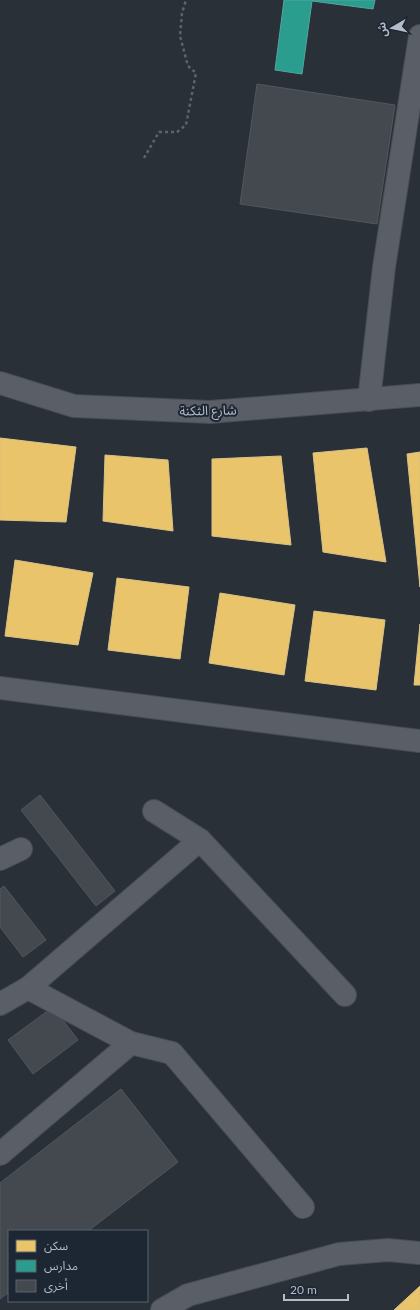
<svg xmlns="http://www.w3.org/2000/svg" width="420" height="1310" viewBox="0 0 420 1310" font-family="Lato,'Noto Sans Arabic',sans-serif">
<rect width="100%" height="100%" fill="#2a3038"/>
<g fill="#e9c46a" stroke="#d9c286">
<path d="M0,438L76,447L66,522L0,520Z"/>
<path d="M367,448L386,562L323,552L313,453Z"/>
<path d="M420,452V587L407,454Z"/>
<path d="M105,455L168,460L173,531L103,521Z"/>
<path d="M281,456L291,545L212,536V459Z"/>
<path d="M15,560L93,573L78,645L5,636Z"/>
<path d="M117,578L189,587L180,659L108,650Z"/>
<path d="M220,593L295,605L284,675L209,663Z"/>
<path d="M314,611L385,620L376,690L305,681Z"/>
<path d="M420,624V685H414Z"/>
<path d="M420,1286V1310H394Z"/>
</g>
<path fill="#2a9d8f" stroke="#53a6a0" d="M284,0H375L373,9L312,1L302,74L275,70Z"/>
<g fill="#444950" stroke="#52575f">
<path d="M257,84L395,105L377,224L240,204Z"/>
<path d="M40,795L115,891L96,906L21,810Z"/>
<path d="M4,886L46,940L23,957L0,927V889Z"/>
<path d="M53,1007L78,1040L33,1074L8,1040Z"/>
<path d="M121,1089L178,1162L88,1231H9V1292L0,1299V1183Z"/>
</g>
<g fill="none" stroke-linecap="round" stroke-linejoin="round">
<g stroke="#484c53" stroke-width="24">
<g id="minor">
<path d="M0,383L74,406L210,412L420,395"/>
<path d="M369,400L384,267L420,36"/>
<path d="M0,688L420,741"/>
<path d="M154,811L200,840L345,995"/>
<path d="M0,859L21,849"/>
<path d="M28,988L200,840"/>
<path d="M0,1004L28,988L131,1043L172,1053L303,1207"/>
<path d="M0,1154L131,1043"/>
<path d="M162,1310L188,1295L339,1254L388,1250L420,1253"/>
</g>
</g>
<path stroke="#5d636a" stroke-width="2.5" stroke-dasharray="3 3" stroke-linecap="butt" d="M144,158L159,132H177L186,125L196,73L188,66L180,36L182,13L186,0"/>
<use href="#minor" stroke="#5a5e66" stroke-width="22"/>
</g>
<g text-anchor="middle" stroke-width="4" stroke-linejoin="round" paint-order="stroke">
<g font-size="13" fill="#b4bcc9" stroke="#1d2633">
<text transform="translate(208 410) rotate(-1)" y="5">شارع الثكنة</text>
</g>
</g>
<rect x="8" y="1230" width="140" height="72" fill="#1d2633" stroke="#59626f"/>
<rect x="16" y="1240" width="20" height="12" fill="#e9c46a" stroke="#59626f"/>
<text x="44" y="1250" font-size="12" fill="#b4bcc9">سكن</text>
<rect x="16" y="1260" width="20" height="12" fill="#2a9d8f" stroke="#59626f"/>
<text x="44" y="1270" font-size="12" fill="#b4bcc9">مدارس</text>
<rect x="16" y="1280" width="20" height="12" fill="#444950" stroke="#59626f"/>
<text x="44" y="1290" font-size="12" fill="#b4bcc9">أخرى</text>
<g transform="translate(392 28) rotate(261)" stroke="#1d2633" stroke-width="3" paint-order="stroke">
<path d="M0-3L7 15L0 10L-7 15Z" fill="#b4bcc9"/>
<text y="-6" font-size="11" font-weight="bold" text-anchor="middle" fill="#b4bcc9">ش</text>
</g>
<path d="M284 1294v6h64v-6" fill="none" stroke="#b4bcc9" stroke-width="2"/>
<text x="290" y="1294" font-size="12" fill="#b4bcc9" stroke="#1d2633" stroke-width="3" paint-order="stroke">20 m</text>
</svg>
